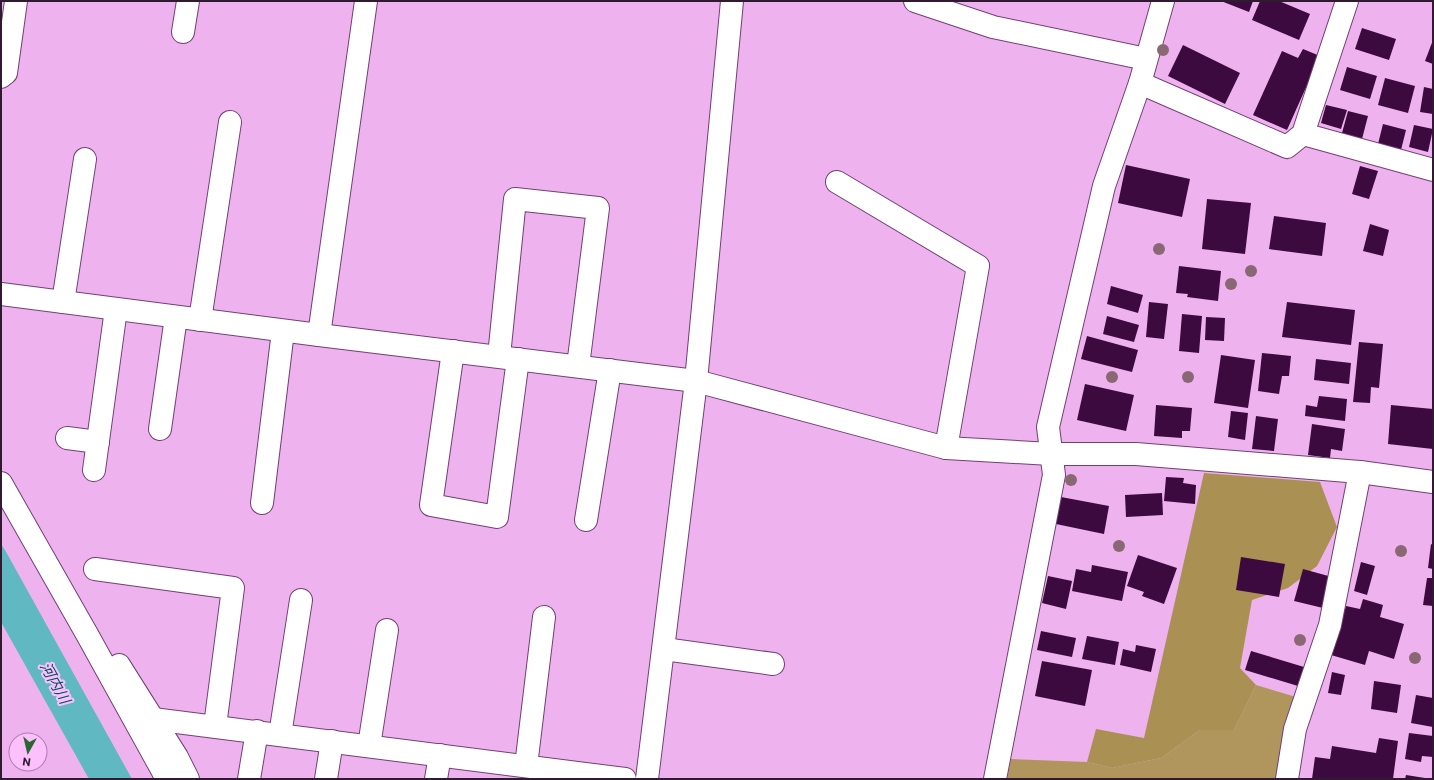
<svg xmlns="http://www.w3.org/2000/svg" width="1434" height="780" viewBox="0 0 1434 780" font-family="Commissioner,'Noto Sans JP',sans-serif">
<rect width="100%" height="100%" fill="#eeb3ef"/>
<path fill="#b0965c" d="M1256,685L1296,697L1280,749L1279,779H1007L1011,759L1087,762L1112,768L1161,758L1200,730H1234Z"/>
<path fill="#ab9053" d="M1204,473L1320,482L1337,527L1317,566L1288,588L1252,600L1240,668L1256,685L1234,730H1200L1161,758L1112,768L1087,762L1096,729L1144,738Z"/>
<path fill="#60b8c3" d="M1,544L5,550L132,779H89L1,622Z"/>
<g fill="#3c0a3e">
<path d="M1221,1H1253L1249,12Z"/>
<path d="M1260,1H1279L1310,14L1299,40L1252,20Z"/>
<path d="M1362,28L1396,39L1389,60L1355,49Z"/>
<path d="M1433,40V64L1425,61Z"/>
<path d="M1183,45L1240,73L1225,104L1168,76Z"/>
<path d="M1303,49L1320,56L1287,130L1253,115L1282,51L1298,58Z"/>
<path d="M1347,67L1377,76L1370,99L1340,90Z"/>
<path d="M1385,78L1415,86L1408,113L1378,105Z"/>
<path d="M1424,87L1433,89V114L1420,112Z"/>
<path d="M1326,105L1347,110L1341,129L1321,123Z"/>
<path d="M1348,111L1368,116L1362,139L1342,133Z"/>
<path d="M1383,124L1406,130L1401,150L1378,144Z"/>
<path d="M1414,125L1433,129L1428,152L1409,147Z"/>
<path d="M1126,165L1190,179L1182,217L1118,203Z"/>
<path d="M1360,166L1378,171L1369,199L1352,194Z"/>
<path d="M1207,199L1251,203L1245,254L1202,249Z"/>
<path d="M1274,216L1326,223L1322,256L1269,249Z"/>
<path d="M1370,224L1389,230L1383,256L1363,251Z"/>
<path d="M1179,266L1221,271L1218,301L1187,297L1188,294L1176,293Z"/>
<path d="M1111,286L1143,295L1138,313L1107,304Z"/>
<path d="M1149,302L1168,304L1164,339L1146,337Z"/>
<path d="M1287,302L1355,310L1351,345L1282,337Z"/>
<path d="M1182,314L1202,316L1199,353L1179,351Z"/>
<path d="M1107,316L1139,325L1134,342L1103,334Z"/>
<path d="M1206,317L1225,318L1224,341L1205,340Z"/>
<path d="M1087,336L1138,350L1132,372L1081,359Z"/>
<path d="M1359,342L1383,344L1379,388L1371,387L1370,403L1353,402Z"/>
<path d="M1262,353L1291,356L1289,376H1282L1279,394L1258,391Z"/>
<path d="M1221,355L1255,360L1248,408L1214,403Z"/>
<path d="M1316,359L1351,363L1349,384L1314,380Z"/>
<path d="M1085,384L1134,395L1126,431L1077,420Z"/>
<path d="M1319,396L1347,399L1345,421L1305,416L1306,405L1317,407Z"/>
<path d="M1156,405L1192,408L1190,431H1182V438L1154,436Z"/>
<path d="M1391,405L1433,409V449L1388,444Z"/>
<path d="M1231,411L1248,413L1245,440L1228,437Z"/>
<path d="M1256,416L1278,419L1274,451L1252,449Z"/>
<path d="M1312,424L1345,429L1342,451L1331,449L1330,458L1308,455Z"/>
<path d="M1166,477L1184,478L1183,483L1196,485L1195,504L1164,501Z"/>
<path d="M1162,493L1163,515L1126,517L1125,495Z"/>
<path d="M1061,497L1109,506L1104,534L1056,524Z"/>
<path d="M1431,544L1433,545V569L1428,568Z"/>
<path d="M1138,555L1177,568L1164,604L1142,596L1144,592L1127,586Z"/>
<path d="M1241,557L1285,564L1279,597L1236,590Z"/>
<path d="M1361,562L1375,566L1367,595L1354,591Z"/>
<path d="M1092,565L1128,572L1122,601L1072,591L1076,569L1091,572Z"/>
<path d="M1303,569L1332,577L1323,608L1294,601Z"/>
<path d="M1048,576L1072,581L1066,609L1042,603Z"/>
<path d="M1427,578H1433V606L1423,605Z"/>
<path d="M1363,599L1383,605L1380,617L1404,624L1394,659L1369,651L1365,665L1331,655L1346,606L1360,609Z"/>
<path d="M1041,631L1076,638L1072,657L1037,650Z"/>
<path d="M1087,636L1119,642L1115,665L1082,659Z"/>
<path d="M1136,645L1156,649L1151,672L1120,665L1123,649L1135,652Z"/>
<path d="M1251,651L1304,667L1298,686L1245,670Z"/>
<path d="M1042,661L1092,670L1085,706L1035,696Z"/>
<path d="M1332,672L1345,675L1341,695L1328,693Z"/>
<path d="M1374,681L1401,685L1397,713L1371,709Z"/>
<path d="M1416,695L1433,698V727L1411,723Z"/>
<path d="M1409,733L1433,736V757L1422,756L1421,762L1405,759Z"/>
<path d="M1379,738L1398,741L1393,779H1312L1315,757L1330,759L1332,746L1376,753Z"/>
<path d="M1406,775L1425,778V779H1405Z"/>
</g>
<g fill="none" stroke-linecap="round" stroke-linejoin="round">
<g stroke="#723f74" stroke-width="24">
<g id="minor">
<path d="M915,1L993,27L1146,59"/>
<path d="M183,32L188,1"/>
<path d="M1,77L6,73L16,1"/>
<path d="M1140,83L1287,147L1303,134L1347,1"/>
<path d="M1303,134L1433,170"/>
<path d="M837,182L978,266L946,448"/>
<path d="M1,294L319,335L696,381L946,448L1051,454H1136L1360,472L1433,482"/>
<path d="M63,302L85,159"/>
<path d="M200,320L230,122"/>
<path d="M319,335L366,1"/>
<path d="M453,351L431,505L497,517L518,359"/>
<path d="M499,356L515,199L598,208L578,366"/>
<path d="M160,429L176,317"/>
<path d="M67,438L98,442"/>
<path d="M94,470L116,309"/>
<path d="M1,483L88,636L167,779"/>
<path d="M262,503L283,331"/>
<path d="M586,520L610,370"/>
<path d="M95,569L233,588L215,726"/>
<path d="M664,649L773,664"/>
<path d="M119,665L177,757L188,779"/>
<path d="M153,719L625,779"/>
<path d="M280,735L301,600"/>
<path d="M369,746L387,630"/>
<path d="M526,766L544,617"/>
<path d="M249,779L257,731"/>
<path d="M326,779L332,741"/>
<path d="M436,779L440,755"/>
<path d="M647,779L696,381L732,1"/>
<path d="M995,779L1054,475L1048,427L1104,186L1140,83L1163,1"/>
<path d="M1287,779L1295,729L1330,625L1360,472"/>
</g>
</g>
<use href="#minor" stroke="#fff" stroke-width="22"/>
</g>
<g fill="#896873">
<circle cx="1163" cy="50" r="6"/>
<circle cx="1159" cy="249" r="6"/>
<circle cx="1251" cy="271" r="6"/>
<circle cx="1231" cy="284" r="6"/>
<circle cx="1112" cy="377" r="6"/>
<circle cx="1188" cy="377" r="6"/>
<circle cx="1071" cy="480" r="6"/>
<circle cx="1119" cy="546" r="6"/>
<circle cx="1401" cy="551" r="6"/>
<circle cx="1300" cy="640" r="6"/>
<circle cx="1415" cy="658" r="6"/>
</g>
<g text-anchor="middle" stroke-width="4" stroke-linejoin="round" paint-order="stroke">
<g font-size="15" font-style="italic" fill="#00545c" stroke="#fcc0fc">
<text transform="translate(55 683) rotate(61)" y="5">河内川</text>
</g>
</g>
<rect width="1434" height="780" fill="none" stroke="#301a31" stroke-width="4"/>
<g transform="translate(28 752) rotate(188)"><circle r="19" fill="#fcc0fc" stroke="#aa7eab"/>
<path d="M0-3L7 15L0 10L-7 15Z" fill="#286730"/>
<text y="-6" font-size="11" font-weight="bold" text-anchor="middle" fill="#301a31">N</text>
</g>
</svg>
